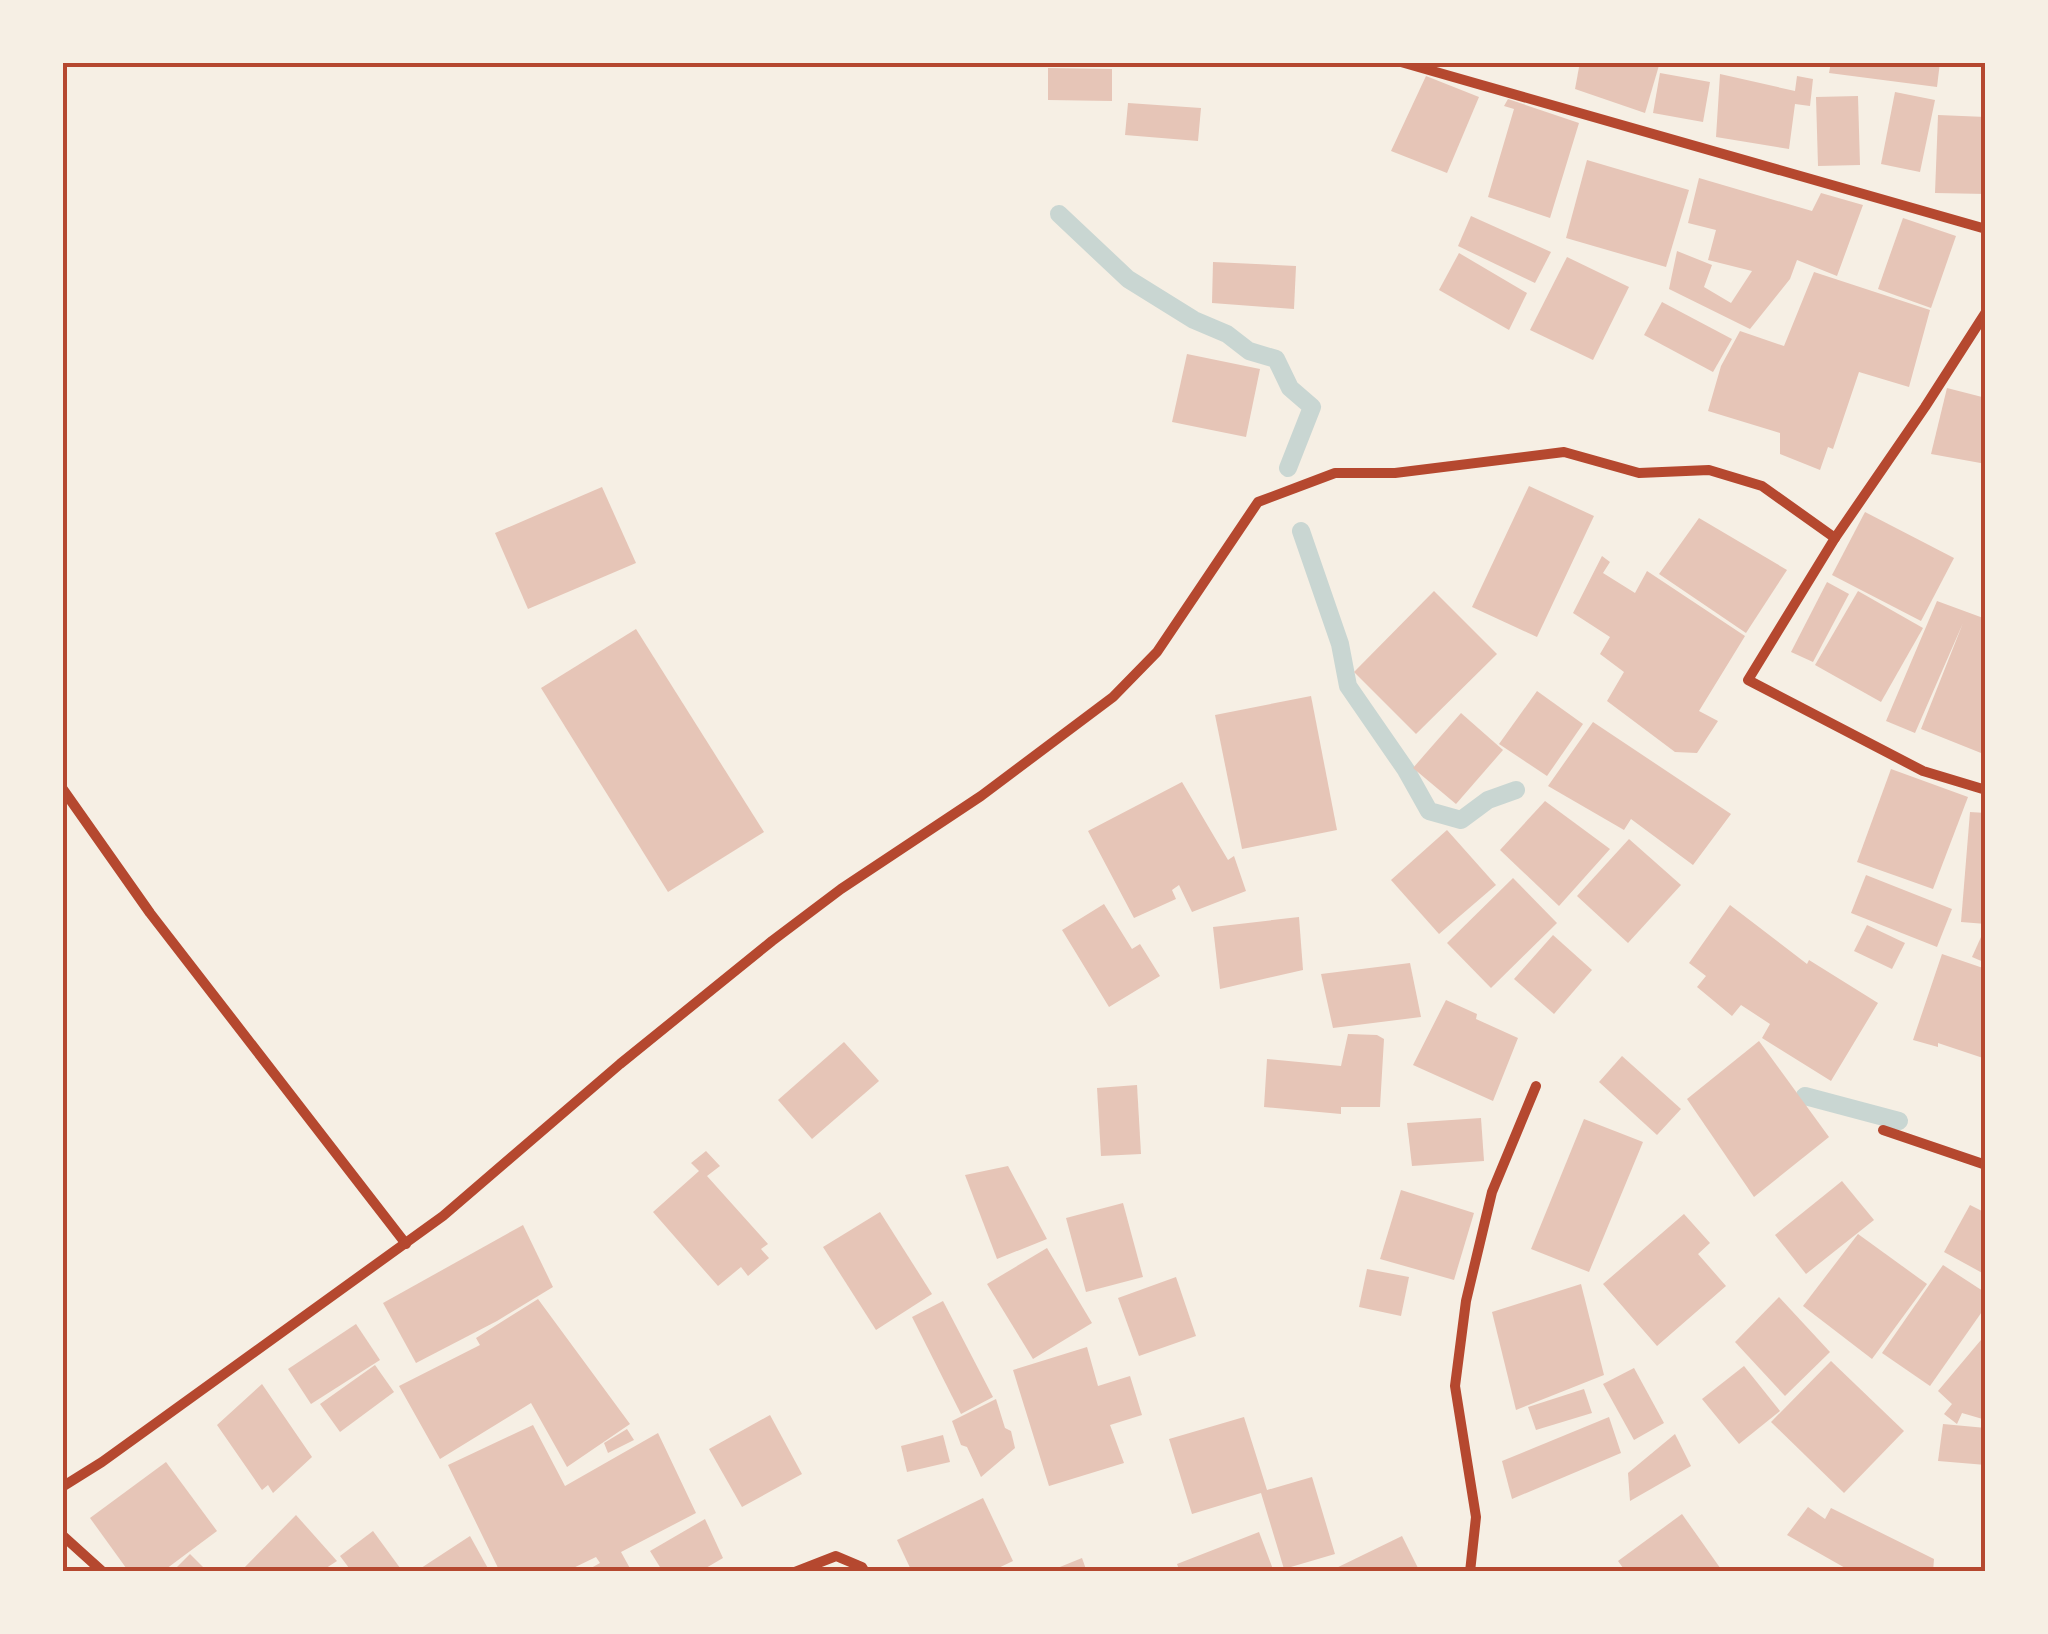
<svg xmlns="http://www.w3.org/2000/svg" width="2048" height="1634" viewBox="0 0 2048 1634" font-family="Jost,sans-serif">
<rect width="100%" height="100%" fill="#f6efe4"/>
<g fill="none" stroke-linecap="round" stroke-linejoin="round">
<g stroke="#c9d6d2" stroke-width="18">
<path d="M1059,214L1128,279L1194,320L1227,334L1249,351L1276,359L1290,388L1312,407L1288,468"/>
<path d="M1301,531L1340,644L1348,686L1406,770L1429,811L1461,820L1488,800L1516,790"/>
<path d="M1805,1096L1899,1121"/>
</g>
</g>
<g fill="#e6c5b7">
<path d="M1580,62H1660L1645,113L1575,89Z"/>
<path d="M1831,62H1940L1937,87L1829,73Z"/>
<path d="M1048,68L1112,69V101L1048,100Z"/>
<path d="M1660,73L1710,82L1703,122L1653,113Z"/>
<path d="M1720,74L1795,91L1797,76L1813,79L1810,106L1795,104L1789,149L1716,137Z"/>
<path d="M1426,76L1479,97L1447,173L1391,151Z"/>
<path d="M1895,92L1935,100L1920,172L1881,164Z"/>
<path d="M1858,96L1860,165L1818,166L1816,97Z"/>
<path d="M1508,99L1579,123L1550,218L1488,197L1514,109L1504,106Z"/>
<path d="M1128,103L1201,108L1198,141L1125,135Z"/>
<path d="M1938,115L1986,117V194L1935,193Z"/>
<path d="M1587,160L1689,190L1666,267L1566,238Z"/>
<path d="M1699,178L1812,211L1821,193L1863,205L1837,276L1797,260L1790,279L1750,329L1669,289L1677,251L1712,265L1704,287L1731,303L1752,271L1708,260L1716,230L1688,223Z"/>
<path d="M1471,216L1551,252L1535,283L1458,246Z"/>
<path d="M1903,218L1956,236L1931,308L1878,289Z"/>
<path d="M1459,253L1527,293L1509,330L1439,290Z"/>
<path d="M1567,257L1629,287L1593,360L1530,330Z"/>
<path d="M1213,262L1296,266L1294,309L1212,303Z"/>
<path d="M1814,272L1930,310L1909,387L1859,372L1833,449L1828,447L1820,470L1780,454V433L1708,411L1721,366L1740,331L1784,346Z"/>
<path d="M1662,302L1732,339L1713,372L1644,335Z"/>
<path d="M1187,354L1260,369L1246,437L1172,422Z"/>
<path d="M1947,388L1986,398V464L1931,454Z"/>
<path d="M1529,486L1594,516L1537,637L1472,607Z"/>
<path d="M602,487L636,563L528,609L495,533Z"/>
<path d="M1865,512L1954,558L1921,621L1832,575Z"/>
<path d="M1699,518L1787,570L1746,633L1659,574Z"/>
<path d="M1602,556L1610,562L1603,573L1635,593L1647,571L1745,636L1699,711L1718,721L1697,753L1675,752L1607,701L1624,672L1600,654L1610,637L1573,613Z"/>
<path d="M1827,582L1849,594L1813,662L1791,652Z"/>
<path d="M1434,591L1497,654L1416,734L1354,672Z"/>
<path d="M1858,591L1923,628L1881,702L1815,665Z"/>
<path d="M1937,601L1986,619V755L1921,729L1963,623L1915,733L1886,721Z"/>
<path d="M636,629L764,832L668,892L541,688Z"/>
<path d="M1537,691L1583,724L1547,776L1499,744Z"/>
<path d="M1311,696L1337,830L1242,849L1215,715Z"/>
<path d="M1461,713L1503,750L1456,804L1413,768Z"/>
<path d="M1593,722L1731,814L1693,865L1631,819L1624,830L1548,786Z"/>
<path d="M1891,769L1968,797L1933,889L1857,862Z"/>
<path d="M1182,782L1228,860L1234,856L1246,891L1192,912L1179,885L1172,890L1176,899L1134,918L1088,831Z"/>
<path d="M1545,801L1610,849L1559,906L1500,850Z"/>
<path d="M1970,812L1986,813V924L1961,922Z"/>
<path d="M1447,830L1496,885L1439,934L1391,880Z"/>
<path d="M1629,839L1681,885L1628,943L1577,896Z"/>
<path d="M1866,875L1952,909L1937,947L1851,913Z"/>
<path d="M1513,878L1557,923L1491,988L1447,943Z"/>
<path d="M1104,904L1132,949L1140,944L1160,976L1109,1007L1062,930Z"/>
<path d="M1730,905L1807,964L1809,960L1878,1003L1831,1081L1762,1038L1770,1024L1741,1005L1732,1016L1697,987L1706,976L1689,963Z"/>
<path d="M1299,917L1303,970L1220,989L1213,927Z"/>
<path d="M1867,925L1905,943L1892,969L1854,951Z"/>
<path d="M1986,926V963L1972,957Z"/>
<path d="M1553,935L1592,970L1554,1014L1514,979Z"/>
<path d="M1942,954L1986,969V1059L1938,1043V1047L1913,1040Z"/>
<path d="M1410,963L1421,1017L1333,1028L1321,974Z"/>
<path d="M1446,1000L1477,1014L1476,1019L1518,1038L1493,1101L1413,1065Z"/>
<path d="M1348,1034L1377,1035L1384,1039L1380,1107H1341V1114L1264,1107L1267,1059L1341,1066Z"/>
<path d="M1759,1041L1829,1137L1754,1197L1687,1099Z"/>
<path d="M844,1042L879,1081L812,1139L778,1100Z"/>
<path d="M1622,1056L1681,1109L1657,1135L1599,1082Z"/>
<path d="M1137,1085L1141,1154L1101,1156L1097,1088Z"/>
<path d="M1481,1118L1484,1161L1412,1166L1407,1123Z"/>
<path d="M1584,1119L1643,1142L1589,1272L1531,1249Z"/>
<path d="M706,1151L720,1166L707,1176L768,1244L761,1249L769,1258L748,1276L741,1267L718,1286L653,1212L699,1171L691,1163Z"/>
<path d="M1008,1166L1047,1239L997,1259L965,1175Z"/>
<path d="M1842,1181L1874,1220L1806,1274L1775,1235Z"/>
<path d="M1401,1190L1474,1213L1454,1280L1380,1259Z"/>
<path d="M1123,1203L1143,1277L1086,1292L1066,1218Z"/>
<path d="M1970,1205L1986,1213V1275L1944,1252Z"/>
<path d="M880,1212L932,1294L876,1330L823,1247Z"/>
<path d="M1684,1214L1710,1243L1698,1254L1726,1286L1657,1346L1603,1284Z"/>
<path d="M523,1225L553,1287L497,1321L416,1363L383,1303Z"/>
<path d="M1858,1234L1927,1284L1872,1359L1803,1306Z"/>
<path d="M1047,1248L1092,1323L1033,1359L987,1284Z"/>
<path d="M1943,1265L1986,1293V1306L1930,1386L1882,1353Z"/>
<path d="M1367,1269L1409,1277L1401,1316L1359,1307Z"/>
<path d="M1176,1277L1196,1336L1139,1356L1118,1298Z"/>
<path d="M1581,1284L1604,1375L1516,1410L1492,1312Z"/>
<path d="M1779,1297L1830,1352L1785,1396L1735,1342Z"/>
<path d="M538,1299L630,1424L567,1467L531,1403L440,1459L399,1386L480,1345L476,1338Z"/>
<path d="M943,1301L993,1397L961,1414L912,1317Z"/>
<path d="M356,1324L380,1360L311,1404L288,1369Z"/>
<path d="M1986,1334V1420L1962,1413L1957,1424L1944,1414L1952,1404L1938,1391Z"/>
<path d="M1087,1347L1098,1386L1130,1376L1142,1415L1110,1425L1124,1463L1049,1486L1013,1370Z"/>
<path d="M1831,1361L1904,1431L1844,1493L1771,1422Z"/>
<path d="M375,1365L394,1392L340,1432L320,1404Z"/>
<path d="M1744,1366L1780,1411L1739,1444L1702,1399Z"/>
<path d="M1634,1368L1664,1423L1634,1440L1603,1384Z"/>
<path d="M262,1384L312,1457L273,1493L268,1485L262,1490L217,1425Z"/>
<path d="M1584,1389L1592,1413L1536,1430L1528,1407Z"/>
<path d="M996,1399L1005,1428L1011,1431L1015,1448L981,1477L967,1447L961,1445L952,1421Z"/>
<path d="M770,1415L802,1474L742,1507L709,1449Z"/>
<path d="M1244,1417L1267,1490L1312,1477L1335,1554L1284,1569L1261,1493L1192,1514L1169,1439Z"/>
<path d="M1609,1417L1621,1453L1512,1499L1502,1461Z"/>
<path d="M1943,1424L1986,1428V1465L1938,1461Z"/>
<path d="M533,1425L565,1486L658,1433L696,1513L621,1552L632,1572H584L600,1563L596,1557L565,1572H500L448,1465Z"/>
<path d="M627,1429L634,1440L608,1453L604,1443Z"/>
<path d="M1675,1434L1691,1466L1630,1501L1628,1473Z"/>
<path d="M943,1435L950,1462L907,1472L901,1446Z"/>
<path d="M166,1462L217,1531L162,1572H129L90,1518Z"/>
<path d="M983,1498L1013,1561L990,1572H912L897,1540Z"/>
<path d="M1808,1507L1825,1519L1831,1508L1934,1559L1933,1572H1845L1847,1569L1787,1535Z"/>
<path d="M1682,1514L1723,1572H1626L1618,1561Z"/>
<path d="M296,1515L337,1561L320,1572H240Z"/>
<path d="M705,1519L723,1558L699,1572H663L650,1551Z"/>
<path d="M373,1531L403,1572H352L340,1556Z"/>
<path d="M1259,1532L1274,1572H1180L1177,1564Z"/>
<path d="M470,1536L490,1572H415Z"/>
<path d="M1402,1536L1419,1570L1328,1572Z"/>
<path d="M190,1554L208,1572H172Z"/>
<path d="M1082,1558L1087,1572H1050V1571Z"/>
</g>
<g fill="none" stroke-linecap="round" stroke-linejoin="round">
<g stroke="#b5482f" stroke-width="10">
<path d="M1401,62L1986,229"/>
<path d="M1986,312L1925,407L1835,538L1748,680L1923,771L1986,790"/>
<path d="M62,788L150,913L406,1244"/>
<path d="M1883,1130L1986,1165"/>
<path d="M62,1487L102,1462L443,1216L620,1064L772,941L841,889L981,796L1113,697L1157,652L1258,502L1335,473H1395L1564,452L1639,473L1709,470L1762,486L1835,538"/>
<path d="M62,1535L103,1572"/>
<path d="M795,1572L836,1556L862,1567L865,1572"/>
<path d="M1470,1572L1476,1517L1455,1386L1466,1301L1492,1192L1536,1086"/>
</g>
</g>
<rect width="2048" height="1634" fill="none" stroke="#f6efe4" stroke-width="130"/>
<rect x="65" y="65" width="1918" height="1504" fill="none" stroke="#b5482f" stroke-width="4"/>
</svg>
